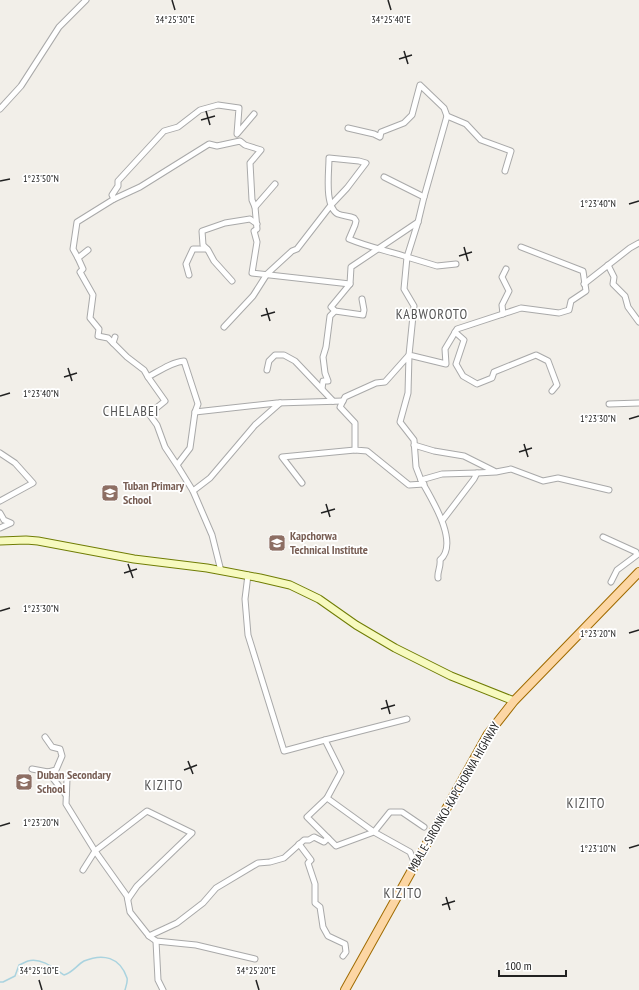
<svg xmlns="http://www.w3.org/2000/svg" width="639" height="990" viewBox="0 0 639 990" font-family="'PT Sans Narrow',sans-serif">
<rect width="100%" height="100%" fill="#f2efe9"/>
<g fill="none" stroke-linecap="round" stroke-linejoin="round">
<path stroke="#aad3df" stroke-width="1.5" d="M0,982H3L15,976L19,965C22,964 25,962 28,961C40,957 54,968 64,975C72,973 77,965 84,961C103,953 120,957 127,978C128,981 126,986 125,990"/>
<g stroke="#a9a9a9" stroke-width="7">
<g id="street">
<path d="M0,109L21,86L59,27L86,0"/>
<path d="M254,114L237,134L239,108L218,105L200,110L178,127L164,131L118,181V186L112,195L114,199L140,187L209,144L217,146L240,141L245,145L261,150L250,163L252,200L255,207"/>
<path d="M447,116L466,124L481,140L511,151L505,171"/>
<path d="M348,128L374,134L380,137L381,132L404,123L412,115L420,85L444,108L447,116L424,197"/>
<path d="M275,184L255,207L257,229L254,231L257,242L252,273L350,284"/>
<path d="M88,250L78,258L83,269L80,272L93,295L90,318L99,329L98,336L108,338L113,343"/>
<path d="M78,258L73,249L77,222L114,199"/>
<path d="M456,264L437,266L407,257L404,289L414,306L409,355L446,364L445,349L457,329L521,308L559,313L569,310L571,301L586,291L583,271L521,247"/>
<path d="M608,265L614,277L613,284L625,296L628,307L639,322"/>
<path d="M189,275L186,264L193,249H207"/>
<path d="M232,281L214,261L208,250L203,245L202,231L225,223L250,219L257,224"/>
<path d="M584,284L630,248L639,243"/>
<path d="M362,299L364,310L363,315L335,311L331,307L350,284L351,267L418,222"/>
<path d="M503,314L502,305L509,291L502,277L506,269"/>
<path d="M224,327L253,296L267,274L292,251L297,249L331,205L347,188L366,163L359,161L329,158C329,172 324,207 338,214C343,216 349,216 354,218L356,221L355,225L349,239C368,247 388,251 407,257L418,222L424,197L384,177"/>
<path d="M455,332L464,340L456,364L463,376L477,384L492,378L494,372L536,355L548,361L557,385L552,391"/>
<path d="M115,337L113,343L127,357L144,370L148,377"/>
<path d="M267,370L269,361L275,355H284L295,361L333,401"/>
<path d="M322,389L323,381H328L325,373L323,357L326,347L330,316L335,311"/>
<path d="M609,404L639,403"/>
<path d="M195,412L277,403L343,401"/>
<path d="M414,445L434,451L464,456L494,471"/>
<path d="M0,453L15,463L33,483L0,501"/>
<path d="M177,465L165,447L157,425L149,414L165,401L148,377C159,371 172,362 184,361L198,404L195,412L190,448L177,465L193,491L210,478L255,425L280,403"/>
<path d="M477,473L496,472L511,469L543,481L558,478L609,490"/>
<path d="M421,480L416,467L414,440L400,422L408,393L409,355L385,382L376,383L345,397L340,407L355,423V450L367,451L409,485L424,484"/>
<path d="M302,483L282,457L355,450"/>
<path d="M193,491L212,535L221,571"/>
<path d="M0,513L4,520L11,523L0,528"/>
<path d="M603,537L636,552L637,555L617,570L611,582"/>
<path d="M248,575L245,599L248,635L284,751L325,740"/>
<path d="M438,578C437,572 441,567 440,560C460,543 431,498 421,480L442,474L477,473L474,479L442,521"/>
<path d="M45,737L52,747L60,749L62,756L56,770L48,772"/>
<path d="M32,769L48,772L66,795"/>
<path d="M67,779L66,804L95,851L127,896L130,912L149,936L177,923L203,903L216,888L258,863L270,862L284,858L304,840H309L314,837L324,842L328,838"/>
<path d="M327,798L341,772L325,740L407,719"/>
<path d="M299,844L311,860L308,863L315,884V903L320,907L323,927L328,936L345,944L346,952L343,956"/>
<path d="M415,864L410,852L374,832L336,846L307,817L327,798L374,832L390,812H402L424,827"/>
<path d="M83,870L95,851L147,811L192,833L137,886L128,899"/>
<path d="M149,936L156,941L196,945L255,959"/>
<path d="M156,941L158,980L163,990"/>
</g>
</g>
<g stroke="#707d05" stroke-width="9">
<path id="secondary" d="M0,541L26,540L38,541L134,559L207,568L260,578L290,585L319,599L356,625L395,648L451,676L514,701"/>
</g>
<g stroke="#a06b00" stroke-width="10">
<path id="primary" d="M345,990L488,734L514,701L639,572"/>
</g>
<use href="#street" stroke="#fff" stroke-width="5"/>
<use href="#secondary" stroke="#f7fabf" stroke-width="7"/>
<use href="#primary" stroke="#fcd6a4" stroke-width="8"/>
</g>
<path fill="none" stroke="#222" stroke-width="1.5" d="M172,0L175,10M388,0L391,10M404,51L408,64M399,59L412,55M206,111L210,125M201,120L215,116M0,181L10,179M629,204L639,201M464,247L468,261M459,256L472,252M266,308L270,321M261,316L275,312M68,368L72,381M64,377L77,373M0,396L10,393M629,419L639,416M524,444L528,457M519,452L532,448M326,504L330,517M321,513L335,509M128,564L133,578M124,573L137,569M0,611L10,608M629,633L639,630M386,700L390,714M381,709L395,705M188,761L193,774M184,770L197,765M0,826L10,823M629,848L639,845M446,897L450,910M442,905L455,901M39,980L42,990M256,980L259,990"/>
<defs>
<g id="school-square" transform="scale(0.9)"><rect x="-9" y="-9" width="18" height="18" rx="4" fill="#8d6e63" stroke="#fff"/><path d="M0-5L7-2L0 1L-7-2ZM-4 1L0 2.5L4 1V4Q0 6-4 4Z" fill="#fff"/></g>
<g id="university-square" transform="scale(0.9)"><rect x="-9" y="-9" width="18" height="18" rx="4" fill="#8d6e63" stroke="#fff"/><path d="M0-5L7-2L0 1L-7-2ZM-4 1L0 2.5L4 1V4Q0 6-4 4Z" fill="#fff"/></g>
</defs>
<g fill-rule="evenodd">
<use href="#school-square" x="110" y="493"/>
<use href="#university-square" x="277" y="543"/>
<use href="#school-square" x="24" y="782"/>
</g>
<g text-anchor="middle" stroke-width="3.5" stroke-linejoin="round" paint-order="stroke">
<g font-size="12" font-weight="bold" fill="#785e54" stroke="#fff" text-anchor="start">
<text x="123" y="490">Tuban Primary<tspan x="123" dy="14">School</tspan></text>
<text x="290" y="540">Kapchorwa<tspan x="290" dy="14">Technical Institute</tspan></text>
<text x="37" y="779">Duban Secondary<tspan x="37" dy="14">School</tspan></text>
</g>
<g font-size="12" fill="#222" stroke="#fff">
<text transform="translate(454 797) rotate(-60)" y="4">MBALE-SIRONKO-KAPCHORWA HIGHWAY</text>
</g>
<g font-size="14" letter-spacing="1" fill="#555" stroke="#fff">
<text x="432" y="319">KABWOROTO</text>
<text x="131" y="416">CHELABEI</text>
<text x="164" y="790">KIZITO</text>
<text x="586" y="808">KIZITO</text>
<text x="403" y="898">KIZITO</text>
</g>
</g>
<g font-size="10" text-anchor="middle" fill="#222" stroke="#fff" stroke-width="3.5" stroke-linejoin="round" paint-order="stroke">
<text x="175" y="23">34°25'30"E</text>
<text x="391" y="23">34°25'40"E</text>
<text x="41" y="182">1°23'50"N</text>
<text x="598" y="207">1°23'40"N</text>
<text x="41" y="397">1°23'40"N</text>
<text x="598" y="422">1°23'30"N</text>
<text x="41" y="612">1°23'30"N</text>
<text x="598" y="637">1°23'20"N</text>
<text x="41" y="826">1°23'20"N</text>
<text x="598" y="852">1°23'10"N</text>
<text x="39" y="974">34°25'10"E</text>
<text x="256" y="974">34°25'20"E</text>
</g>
<path d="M499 970v6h67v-6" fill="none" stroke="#222222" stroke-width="2"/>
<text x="505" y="970" font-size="12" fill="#222222" stroke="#ffffff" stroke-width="3" paint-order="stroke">100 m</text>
</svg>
